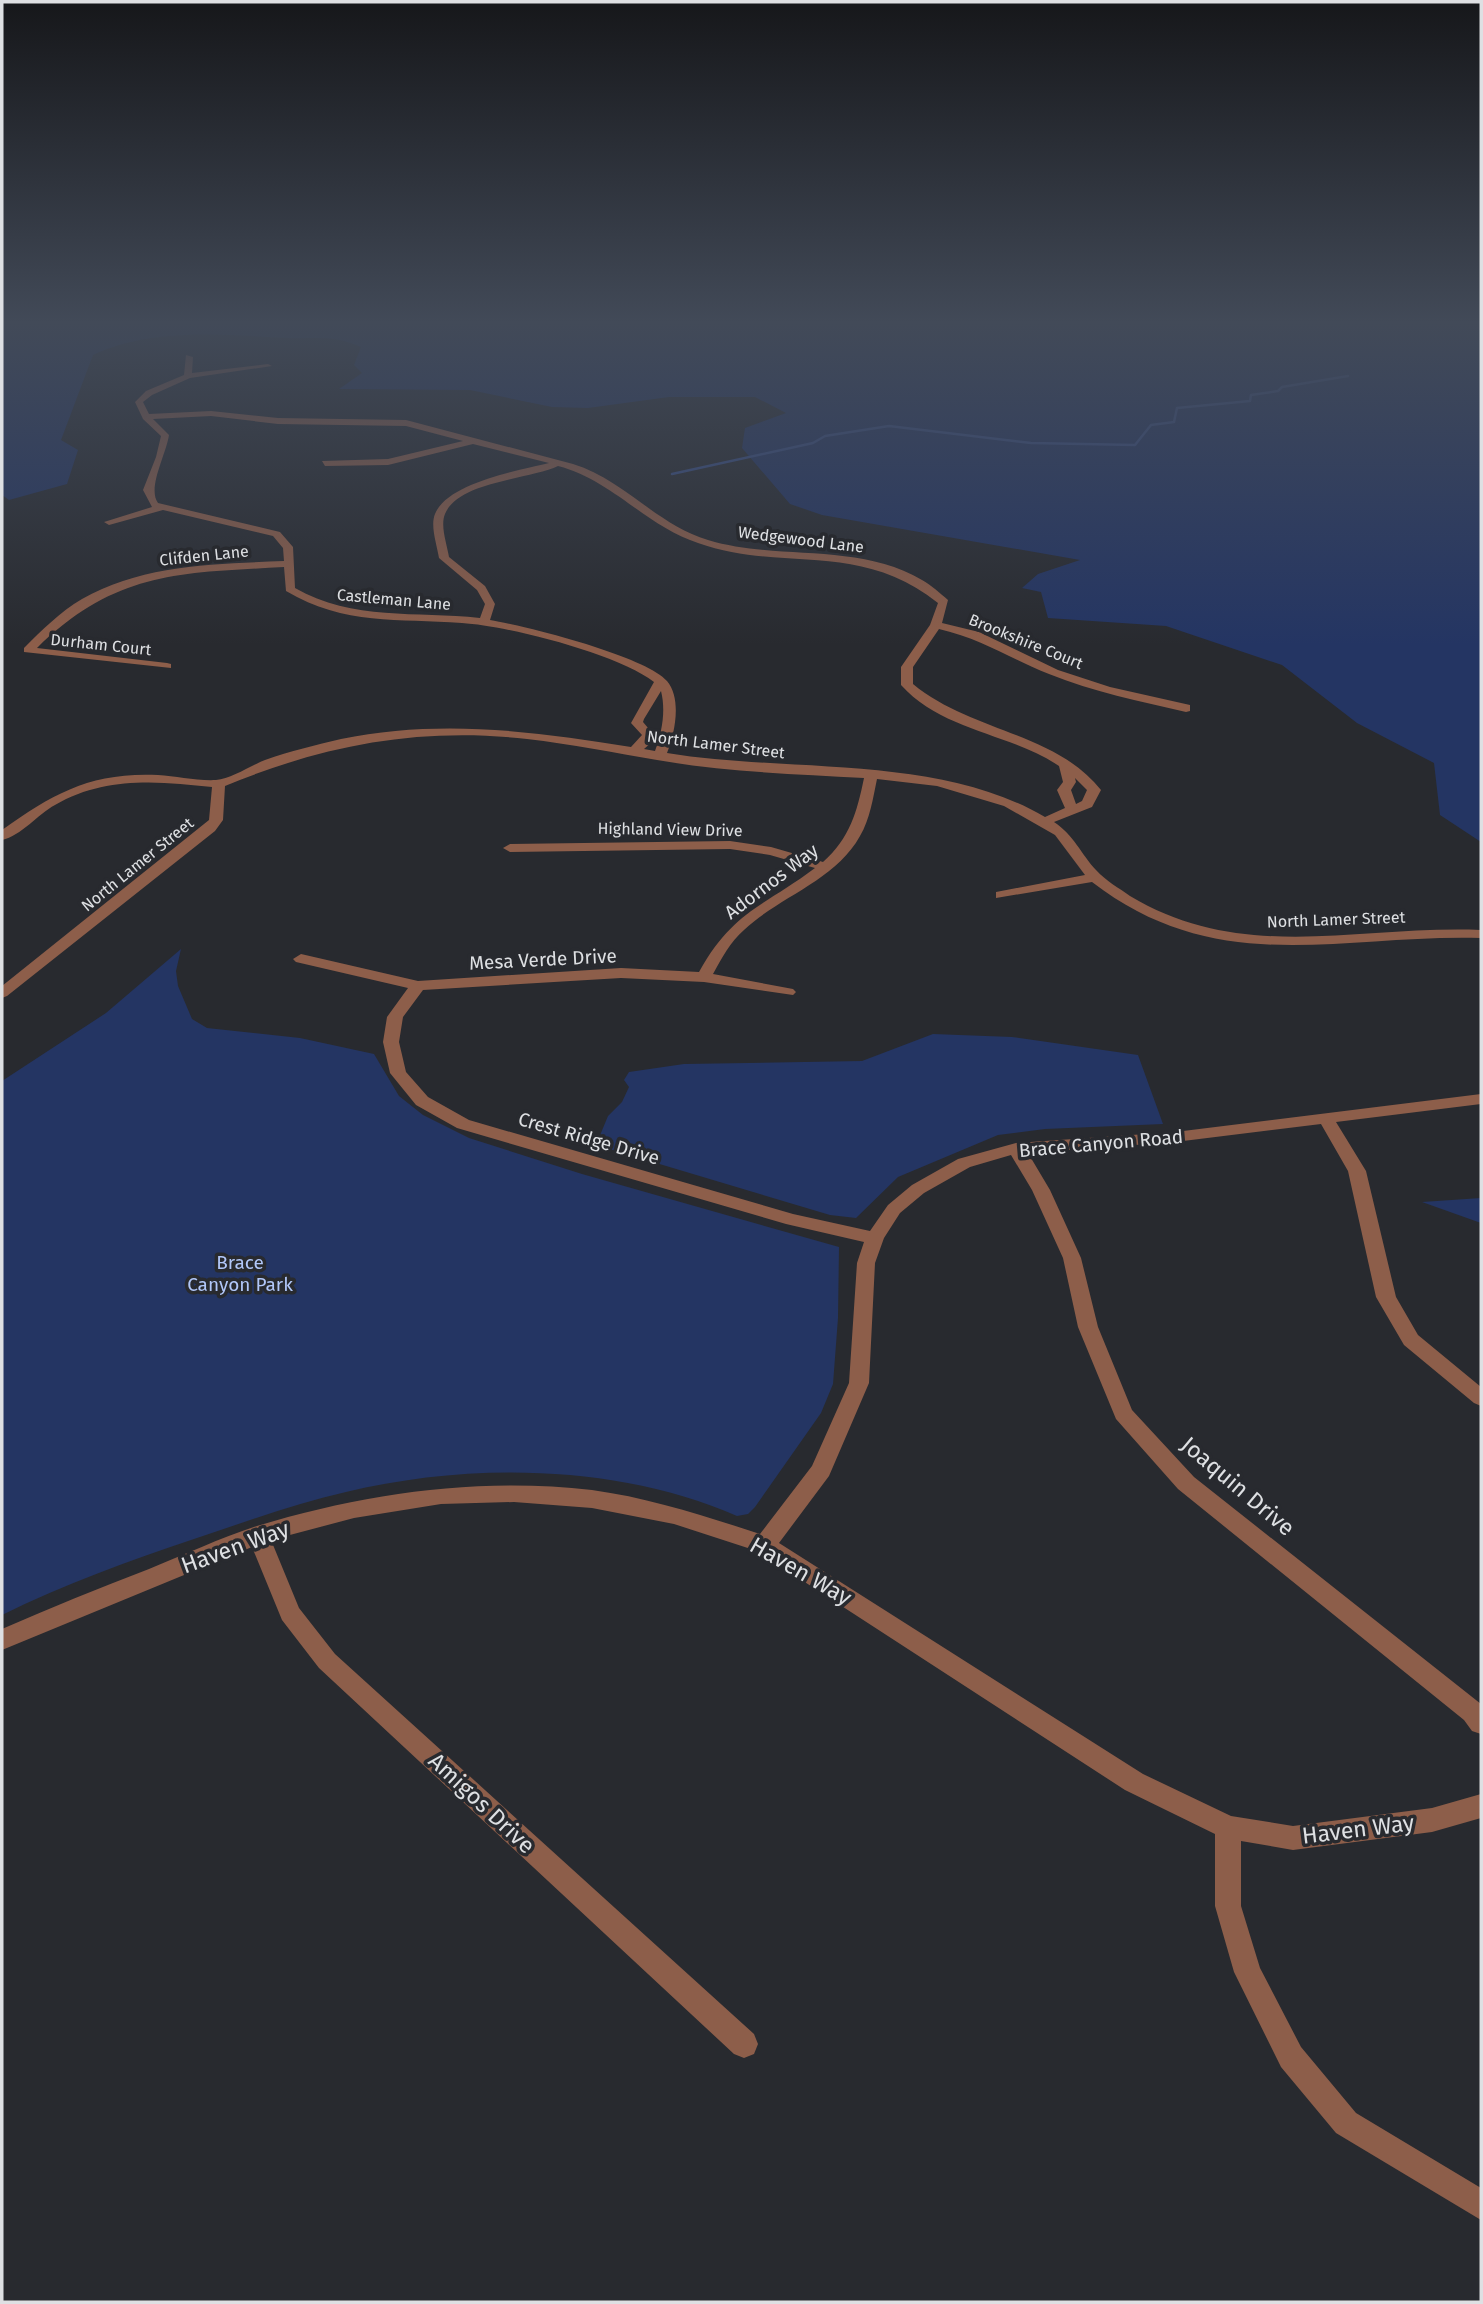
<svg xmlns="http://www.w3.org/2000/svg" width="1483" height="2304" viewBox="0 0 1483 2304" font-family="'Fira Sans',sans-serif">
<rect width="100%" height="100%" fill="#282a2f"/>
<g fill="#243563">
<path d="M2,323H1481V842L1440,815L1434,763L1357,723L1282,665L1166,626L1048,618L1041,592L1022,588L1038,574L1080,560L822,515L790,504L742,448L745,428L786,413L755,397H669L588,408L552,407L470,390L339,389L362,373L354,365L361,347C333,335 318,339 288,338C224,335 154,327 93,355L61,440L78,450L67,484L9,500L2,495Z"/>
<path d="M181,949L176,971L178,986L192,1019L207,1028L300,1038L374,1054L399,1096L423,1115L469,1138L582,1174L839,1247L838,1318L833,1384L821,1413L755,1507L748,1514L737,1516C619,1464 470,1462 346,1492C294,1504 245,1522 194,1539C129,1561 64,1584 2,1615V1081L106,1013Z"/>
<path d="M933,1034L1012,1037L1138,1055L1163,1124L1045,1129L998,1135L898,1177L856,1218L830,1215L596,1145L608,1116L622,1102L629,1087L624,1080L629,1072L684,1064L862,1061Z"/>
<path d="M1481,1198V1223L1422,1202Z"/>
</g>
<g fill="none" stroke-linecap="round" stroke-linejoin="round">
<path stroke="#384d84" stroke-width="2.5" d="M672,474L813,443L825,436L889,426L1031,443L1135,445L1151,425L1174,422L1177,408L1250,401L1251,395L1278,391L1282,387L1348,376"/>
<path fill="#8d5e4a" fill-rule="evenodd" d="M186,355L193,357L192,373L268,364L272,366L190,378L152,395L143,402L149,414L211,411L278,418L406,420L573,464C623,479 657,525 708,540C777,561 858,542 922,580C931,585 940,593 948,600L942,623L979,632L1058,670L1110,687L1190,705V711L1186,712C1140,701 1093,692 1049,674C1009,658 982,639 939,629L913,667V684C971,732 1055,732 1101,790L1092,807L1054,822C1074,835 1081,854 1096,870C1106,881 1119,888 1130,896C1243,964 1359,925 1481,930V938C1338,934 1218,979 1092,882L996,898V892L1085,875L1055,835L1004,806L937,786L877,779C873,798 870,819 860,836C835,881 780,896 744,930C730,942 722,958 713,974L793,989L796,992L793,995L704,982L621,978L423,990L403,1017L399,1042L406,1072L428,1097L469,1120L793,1214L870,1231L888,1205L912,1185L958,1159L1016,1143L1175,1132L1481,1094V1104L1336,1122L1366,1171L1396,1297L1418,1335L1481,1387V1406L1474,1403L1404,1345L1376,1297L1348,1171L1321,1124L1175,1142L1028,1153L1050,1190L1081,1258L1098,1327L1132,1410L1194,1477L1481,1704V1734L1472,1731L1464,1720L1178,1489L1116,1419L1078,1327L1063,1258L1032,1190L1011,1155L970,1167L924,1193L900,1213L884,1238L875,1263L869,1383L829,1476L779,1543L1143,1774L1231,1816L1293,1826L1432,1808L1481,1794V1818L1432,1832L1293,1850L1241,1841V1906L1260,1968L1301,2047L1356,2113L1481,2188V2220L1336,2133L1281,2067L1234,1972L1215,1906V1834L1125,1790L757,1551L674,1524L592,1508L514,1502L441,1504L354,1518L271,1540L299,1608L335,1654L754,2034L758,2044L754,2054L744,2058L734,2054L319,1668L282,1620L252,1547L2,1650V1629C50,1608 99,1588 149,1569C184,1555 220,1538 257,1526C366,1493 478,1477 592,1490C650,1498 705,1516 760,1534L812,1466L849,1383L857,1263L864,1242L786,1224L457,1128L416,1105L390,1073L383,1042L387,1017L408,988L296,962L293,959L301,954L418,981L621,968L699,972C733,911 763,907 815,868L770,855L730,849L510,852L503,848L510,844L730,841L771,847L823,862C850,838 857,812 864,778C795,774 725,772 657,760C615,753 571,744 527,739C419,727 324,745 225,786L223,820L215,831L7,996L2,998V986L209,820L212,787C159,781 104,776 55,805C38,814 21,836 2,840V830C54,793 91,772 158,775C176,776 197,781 216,780C231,779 250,766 265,760C290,751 316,745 341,739C438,719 535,731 631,747L642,735L631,723L654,682C618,654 509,626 462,623C398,618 345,626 286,591L284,567C180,573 116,571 37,648L167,663L171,664V668L24,652V648C42,630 60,612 82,599C143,564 216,564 284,561L283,548L273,536L163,510L109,525L104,522L152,507L143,490L156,457L161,436L143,419L135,402L146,391L184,375ZM211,416L278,424L406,426L463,441L388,459L322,461L325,466L388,465L473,444L549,463C520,470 447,483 435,514C430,526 437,545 439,558L477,590L485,604L480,618C416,611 353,621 295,588L293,547L280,532L158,503C147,488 166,455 169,435L153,419ZM558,466C612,480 646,526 698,543C784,573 859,540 938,603L930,625L901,667V685C942,731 1010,733 1059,766L1063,782L1057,790L1065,808L1045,817C937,754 788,773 667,753C675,733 682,699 667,681C645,656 526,626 490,620L495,604L485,586L449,557C447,544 440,526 445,514C458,481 532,479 558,466ZM661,691C666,711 662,732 655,751L644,749L652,742L654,735L643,722L644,719ZM1075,778L1087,790L1082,801L1076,804L1071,790L1076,782Z"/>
</g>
<linearGradient id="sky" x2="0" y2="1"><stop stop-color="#16171a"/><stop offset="0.5" stop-color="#424a58"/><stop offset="1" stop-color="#424a58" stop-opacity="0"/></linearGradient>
<rect width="1483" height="645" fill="url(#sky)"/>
<g text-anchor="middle" stroke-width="7" stroke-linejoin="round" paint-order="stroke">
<g font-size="16" fill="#dee0e3" stroke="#282a2f">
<text transform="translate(801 539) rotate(7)" y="6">Wedgewood Lane</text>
<text transform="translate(204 555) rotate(-6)" y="6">Clifden Lane</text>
<text transform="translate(394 599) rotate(5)" y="6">Castleman Lane</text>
<text transform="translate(1026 641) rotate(22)" y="6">Brookshire Court</text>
<text transform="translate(101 644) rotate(6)" y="6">Durham Court</text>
<text transform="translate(716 744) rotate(7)" y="6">North Lamer Street</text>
<text transform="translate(670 829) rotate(1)" y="6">Highland View Drive</text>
<text transform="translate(137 864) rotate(-39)" y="6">North Lamer Street</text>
<text transform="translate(1336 919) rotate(-2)" y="6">North Lamer Street</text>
</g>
<g font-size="19" fill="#dee0e3" stroke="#282a2f">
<text transform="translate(771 881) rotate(-37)" y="7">Adornos Way</text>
<text transform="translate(543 959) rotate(-3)" y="7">Mesa Verde Drive</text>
<text transform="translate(589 1138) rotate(16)" y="7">Crest Ridge Drive</text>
<text transform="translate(1101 1143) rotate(-5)" y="7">Brace Canyon Road</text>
</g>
<g font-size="19" fill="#b1c7f9" stroke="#282a2f">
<text x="240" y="1269">Brace<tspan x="240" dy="22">Canyon Park</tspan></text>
</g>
<g font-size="23" fill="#dee0e3" stroke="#282a2f">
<text transform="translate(1238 1486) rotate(40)" y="8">Joaquin Drive</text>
<text transform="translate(235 1547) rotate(-20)" y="8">Haven Way</text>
<text transform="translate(801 1571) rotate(30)" y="8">Haven Way</text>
<text transform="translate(482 1803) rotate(43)" y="8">Amigos Drive</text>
<text transform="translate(1358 1829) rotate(-7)" y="8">Haven Way</text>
</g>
</g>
<rect width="1483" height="2304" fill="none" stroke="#dee0e3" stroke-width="7"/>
</svg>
